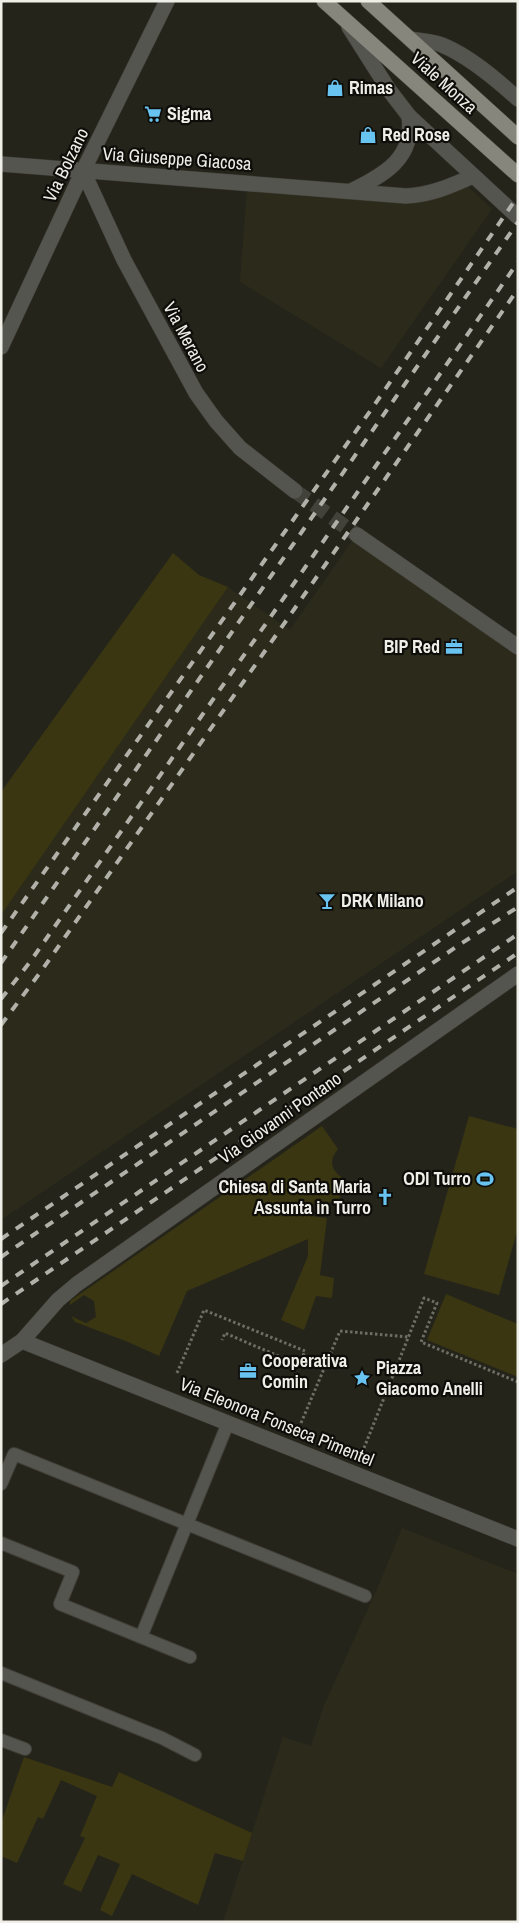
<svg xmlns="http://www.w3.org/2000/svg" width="519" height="1923" viewBox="0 0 519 1923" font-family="'Archivo Narrow',sans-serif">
<rect width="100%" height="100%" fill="#25241b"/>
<g fill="#2c2b1b">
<path d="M248,177L356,184L408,193L458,177L492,209L381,368L240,282Z"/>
<path d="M355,537L518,652V871L1,1220V915L228,587L290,630Z"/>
<path d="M402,1528L518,1574V1922H223L283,1737L311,1746L324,1705L378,1587Z"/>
</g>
<g fill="#393611">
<path d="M173,553L199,575L228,587L1,915V792Z"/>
<path d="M469,1116L518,1129V1228L499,1295L424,1274Z"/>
<path d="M322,1126L338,1149C329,1160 330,1170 343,1178L339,1203L314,1200L311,1216L327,1218L320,1275L334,1278L332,1298L316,1296L304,1330L281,1320L308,1256V1239L187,1291L159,1356L128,1342L75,1322L71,1316L86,1323L96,1317L94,1301L84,1295L70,1305V1301Z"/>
<path d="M446,1294L518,1324V1377L427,1340Z"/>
<path d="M24,1757L112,1787L119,1772L252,1833L243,1861L215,1853L198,1905L132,1874L112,1916L100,1910L120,1864L98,1855L81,1892L63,1884L85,1838L80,1836L97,1796L61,1780L43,1819L38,1817L17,1863L1,1856V1823Z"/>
</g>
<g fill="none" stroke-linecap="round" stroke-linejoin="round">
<path stroke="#43423a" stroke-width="15" stroke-dasharray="15 8" stroke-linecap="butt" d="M295,491L357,535"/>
<g stroke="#414038" stroke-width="14">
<g id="lane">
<path d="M1,1484L14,1454L365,1596"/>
<path d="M1,1543L73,1572L60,1604L190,1657"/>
<path d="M141,1637L228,1423"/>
<path d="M1,1673L162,1738L195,1755"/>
<path d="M1,1740L25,1749"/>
</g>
</g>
<g stroke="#414038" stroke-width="16">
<g id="street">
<path d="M349,27L389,90L409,116L518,217"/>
<path d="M411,39C421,41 433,41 442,45C469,56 496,79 518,99"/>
<path d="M1,164L406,196C430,195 451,186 473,176"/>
<path d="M83,171L124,260L196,393L216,421L240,448L295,491"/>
<path d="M351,191C384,175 415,158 409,116"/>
<path d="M1,347L83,171L167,1"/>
<path d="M357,535L518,647"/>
<path d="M22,1341L518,1539"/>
<path d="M1,1355L22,1341L58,1300L77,1284L518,974"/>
</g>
</g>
<g stroke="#414038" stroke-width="16">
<g id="primary">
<path d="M324,1L518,175"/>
<path d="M368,1L518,137"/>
</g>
</g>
<g stroke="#6f6e66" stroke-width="3" stroke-dasharray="2.5 2.5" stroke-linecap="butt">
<path d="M177,1373L204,1310L305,1351L299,1365L225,1333L222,1340"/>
<path d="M301,1423L340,1331L409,1337"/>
<path d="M364,1448L424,1298L437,1303L421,1342L518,1382"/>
</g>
<use href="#lane" stroke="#555550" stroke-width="12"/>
<use href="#street" stroke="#555550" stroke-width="15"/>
<use href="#primary" stroke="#86867c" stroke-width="15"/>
<g stroke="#b1b0a9" stroke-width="4" stroke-dasharray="9 9" stroke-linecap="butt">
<path d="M1,933L373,407L518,196"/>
<path d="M1,963L518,222"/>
<path d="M1,999L30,962L518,262"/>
<path d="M1,1025L42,970L518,289"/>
<path d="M1,1239L518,887"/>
<path d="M1,1257L459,945L518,907"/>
<path d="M1,1286L518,934"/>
<path d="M1,1304L518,953"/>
</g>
</g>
<defs>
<g id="shop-bare" transform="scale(1.35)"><path d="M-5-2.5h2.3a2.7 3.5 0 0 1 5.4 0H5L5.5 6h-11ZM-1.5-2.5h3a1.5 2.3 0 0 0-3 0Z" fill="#69c3f1" stroke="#0e0d09" stroke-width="2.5" paint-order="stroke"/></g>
<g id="supermarket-bare" transform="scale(1.35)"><path d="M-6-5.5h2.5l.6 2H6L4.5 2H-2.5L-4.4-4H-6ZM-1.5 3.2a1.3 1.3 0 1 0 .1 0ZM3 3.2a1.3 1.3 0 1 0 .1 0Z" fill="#69c3f1" stroke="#0e0d09" stroke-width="2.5" paint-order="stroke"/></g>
<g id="office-bare" transform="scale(1.35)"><path d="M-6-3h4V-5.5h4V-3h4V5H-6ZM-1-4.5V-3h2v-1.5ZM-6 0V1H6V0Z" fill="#69c3f1" stroke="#0e0d09" stroke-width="2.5" paint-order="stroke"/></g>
<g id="bar-bare" transform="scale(1.35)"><path d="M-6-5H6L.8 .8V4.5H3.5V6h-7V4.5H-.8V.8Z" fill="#69c3f1" stroke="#0e0d09" stroke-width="2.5" paint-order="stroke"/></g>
<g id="stadium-bare" transform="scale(1.35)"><path d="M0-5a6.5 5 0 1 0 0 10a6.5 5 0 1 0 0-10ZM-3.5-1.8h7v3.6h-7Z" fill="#69c3f1" stroke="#0e0d09" stroke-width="2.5" paint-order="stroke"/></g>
<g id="church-bare" transform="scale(1.35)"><path d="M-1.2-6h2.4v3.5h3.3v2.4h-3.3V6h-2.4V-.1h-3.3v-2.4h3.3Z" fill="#69c3f1" stroke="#0e0d09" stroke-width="2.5" paint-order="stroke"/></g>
<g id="sight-bare" transform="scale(1.35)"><path d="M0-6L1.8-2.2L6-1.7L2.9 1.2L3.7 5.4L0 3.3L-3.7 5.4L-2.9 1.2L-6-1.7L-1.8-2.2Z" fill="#69c3f1" stroke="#0e0d09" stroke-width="2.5" paint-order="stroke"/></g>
</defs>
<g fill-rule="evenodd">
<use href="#shop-bare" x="335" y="88"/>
<use href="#supermarket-bare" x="153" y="114"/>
<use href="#shop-bare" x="368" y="135"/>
<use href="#office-bare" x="454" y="647"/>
<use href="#bar-bare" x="327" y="901"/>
<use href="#stadium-bare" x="485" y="1179"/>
<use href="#church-bare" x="385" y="1197"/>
<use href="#office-bare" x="248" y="1371"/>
<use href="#sight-bare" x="362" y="1378"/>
</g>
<g text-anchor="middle" stroke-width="4.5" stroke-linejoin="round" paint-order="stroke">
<g font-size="18" fill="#efefe8" stroke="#0e0d09">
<text transform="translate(444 83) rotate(42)" y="6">Viale Monza</text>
<text transform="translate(177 159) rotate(4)" y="6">Via Giuseppe Giacosa</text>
<text transform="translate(66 165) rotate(-64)" y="6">Via Bolzano</text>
<text transform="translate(186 337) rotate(62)" y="6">Via Merano</text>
<text transform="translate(280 1118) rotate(-35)" y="6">Via Giovanni Pontano</text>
<text transform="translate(277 1422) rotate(22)" y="6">Via Eleonora Fonseca Pimentel</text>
</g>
<g font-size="18" font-weight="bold" fill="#efefe8" stroke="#0e0d09" text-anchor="start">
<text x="349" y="94">Rimas</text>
<text x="167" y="120">Sigma</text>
<text x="382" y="141">Red Rose</text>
<text x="440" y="653" text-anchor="end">BIP Red</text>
<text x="341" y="907">DRK Milano</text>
<text x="471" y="1185" text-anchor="end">ODI Turro</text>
<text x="371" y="1193" text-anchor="end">Chiesa di Santa Maria<tspan x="371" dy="21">Assunta in Turro</tspan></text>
<text x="262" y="1367">Cooperativa<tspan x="262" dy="21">Comin</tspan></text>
<text x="376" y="1374">Piazza<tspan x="376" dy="21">Giacomo Anelli</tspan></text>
</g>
</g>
<rect width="519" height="1923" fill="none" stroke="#efefe8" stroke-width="5"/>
</svg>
